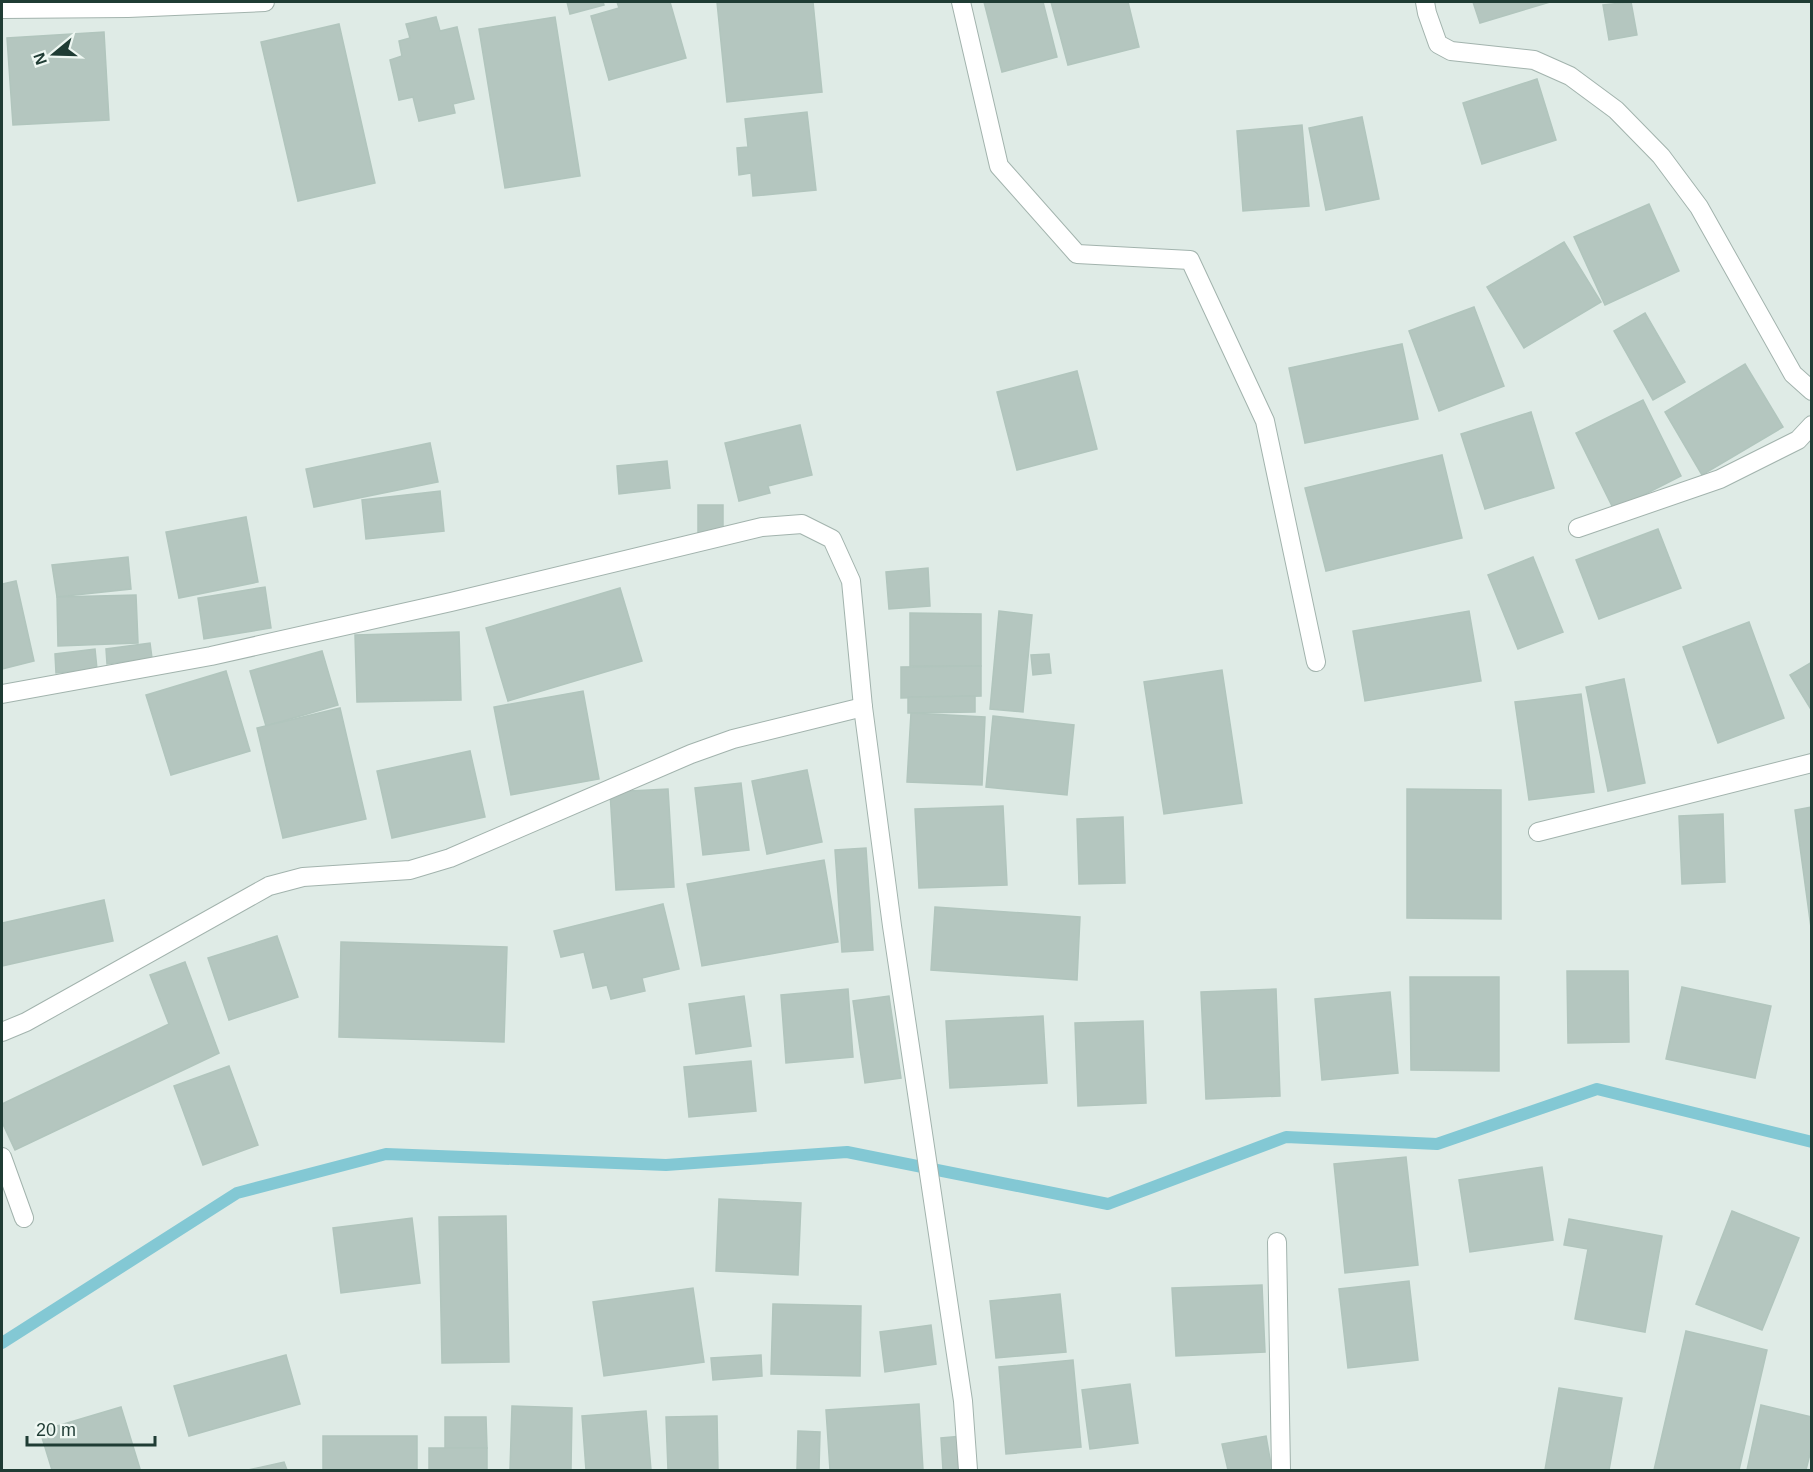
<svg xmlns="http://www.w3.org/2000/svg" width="1813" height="1472" viewBox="0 0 1813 1472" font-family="Helvetica,sans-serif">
<rect width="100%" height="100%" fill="#dfebe6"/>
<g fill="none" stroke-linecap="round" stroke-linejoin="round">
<path stroke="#83c8d4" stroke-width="12" d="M2,1343L237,1193L386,1154L666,1165L847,1152L1108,1204L1286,1137L1437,1144L1597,1089L1812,1142"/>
</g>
<g fill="#b4c6bf" stroke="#b1c5bd" stroke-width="1.5">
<path d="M567,2H603L604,5L570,14Z"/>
<path d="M617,2H670L686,58L609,80L591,16L619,8Z"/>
<path d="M717,2H813L822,92L727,102Z"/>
<path d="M984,2H1043L1057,57L1002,72Z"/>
<path d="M1051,2H1128L1139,47L1068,65Z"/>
<path d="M1473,2H1550L1480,23Z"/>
<path d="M1631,2L1637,35L1609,40L1603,5Z"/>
<path d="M436,17L440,31L457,27L474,99L453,104L455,113L419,121L413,97L399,100L390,60L402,56L399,41L410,38L406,24Z"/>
<path d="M555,17L580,176L505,188L479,29Z"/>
<path d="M339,24L375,183L298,201L261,42Z"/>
<path d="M104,32L109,120L13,125L7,38Z"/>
<path d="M1537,79L1556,140L1482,164L1463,103Z"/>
<path d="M807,112L816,190L753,196L751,173L739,175L737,148L748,147L745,119Z"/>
<path d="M1362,117L1379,199L1326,210L1309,128Z"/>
<path d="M1302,125L1309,206L1243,211L1237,131Z"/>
<path d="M1649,204L1679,271L1605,305L1574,237Z"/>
<path d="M1564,242L1601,302L1524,348L1487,287Z"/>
<path d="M1474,307L1504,386L1439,411L1409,331Z"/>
<path d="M1645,313L1685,382L1653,400L1614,331Z"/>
<path d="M1402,344L1418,419L1305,443L1289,368Z"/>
<path d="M1745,364L1783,427L1702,475L1665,412Z"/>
<path d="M1077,371L1097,449L1017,470L997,392Z"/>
<path d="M1643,400L1681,476L1614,510L1576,433Z"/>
<path d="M1531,412L1554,488L1485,509L1461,434Z"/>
<path d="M800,425L812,475L768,486L770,493L739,501L725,443Z"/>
<path d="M430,443L438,482L314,507L306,469Z"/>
<path d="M1442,455L1462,538L1326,571L1305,488Z"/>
<path d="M667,461L670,488L619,494L617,466Z"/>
<path d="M440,491L444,531L366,539L362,500Z"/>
<path d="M698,505H723V534L698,535Z"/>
<path d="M246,517L258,582L179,598L166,532Z"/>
<path d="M1658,529L1681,588L1599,619L1576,560Z"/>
<path d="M128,557L131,589L57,597L52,565Z"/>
<path d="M1533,557L1563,632L1518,649L1488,575Z"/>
<path d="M928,568L930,606L889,609L886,572Z"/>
<path d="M16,581L34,661L2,669V584Z"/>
<path d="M265,587L271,628L204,639L198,598Z"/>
<path d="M620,588L642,661L508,701L486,628Z"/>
<path d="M136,595L138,643L58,646L57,597Z"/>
<path d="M999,611L1032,615L1023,712L990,709Z"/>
<path d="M1469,611L1481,681L1365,701L1353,631Z"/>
<path d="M910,613L981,614V666H910Z"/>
<path d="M1749,622L1784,718L1718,743L1683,647Z"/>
<path d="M459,632L461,700L357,702L355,635Z"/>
<path d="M150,643L152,658L107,664L106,649Z"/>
<path d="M95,649L97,669L56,673L55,654Z"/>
<path d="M322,651L338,705L266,726L250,671Z"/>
<path d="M1049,654L1051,673L1033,675L1031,655Z"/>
<path d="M1812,662V711L1790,675Z"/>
<path d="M981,666V696L901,698V667Z"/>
<path d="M1222,670L1242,803L1164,814L1144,682Z"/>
<path d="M226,671L250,751L171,775L146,695Z"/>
<path d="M1624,679L1645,783L1608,791L1586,687Z"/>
<path d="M583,691L599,779L511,795L494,707Z"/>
<path d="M1581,694L1594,792L1529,800L1515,702Z"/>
<path d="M975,696V712L908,713V697Z"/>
<path d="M340,708L366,819L283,838L257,728Z"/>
<path d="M911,713L985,717L982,785L907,782Z"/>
<path d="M993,716L1074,725L1067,795L986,787Z"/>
<path d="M470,751L485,817L392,838L377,771Z"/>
<path d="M807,770L822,842L767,854L752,781Z"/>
<path d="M741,783L749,850L703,855L695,788Z"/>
<path d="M668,789L674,887L616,890L610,792Z"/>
<path d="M1407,789L1501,790V919L1407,918Z"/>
<path d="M1003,806L1007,885L919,888L915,809Z"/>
<path d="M1812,807V935L1795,810Z"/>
<path d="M1723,814L1725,882L1682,884L1679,816Z"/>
<path d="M1123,817L1125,883L1079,884L1077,819Z"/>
<path d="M866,848L873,950L842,952L835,850Z"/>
<path d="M824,860L838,942L702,966L687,884Z"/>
<path d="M104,900L113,941L2,966V923Z"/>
<path d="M663,904L679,969L642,978L645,991L611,999L607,985L593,988L584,952L561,957L554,931Z"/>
<path d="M935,907L1080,917L1077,980L931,970Z"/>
<path d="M277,936L298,997L229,1020L208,958Z"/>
<path d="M341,942L507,947L504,1042L339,1037Z"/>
<path d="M185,962L219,1053L15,1150L2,1122V1104L169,1024L150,975Z"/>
<path d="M1567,971H1628L1629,1042L1568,1043Z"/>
<path d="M1410,977H1499V1071L1411,1070Z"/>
<path d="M1682,987L1771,1006L1755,1078L1666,1059Z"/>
<path d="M848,989L853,1057L786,1063L781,995Z"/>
<path d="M1276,989L1280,1096L1206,1099L1201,992Z"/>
<path d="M1390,992L1398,1073L1322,1080L1315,999Z"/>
<path d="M744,996L751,1046L696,1054L689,1004Z"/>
<path d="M889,996L901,1078L865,1083L853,1001Z"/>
<path d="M1043,1016L1047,1083L950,1088L946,1021Z"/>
<path d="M1143,1021L1146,1103L1078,1106L1075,1023Z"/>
<path d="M751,1061L756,1111L689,1117L684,1067Z"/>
<path d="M229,1066L258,1145L203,1165L174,1086Z"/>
<path d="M1406,1157L1418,1265L1345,1273L1334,1164Z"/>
<path d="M1542,1167L1553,1240L1470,1252L1459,1180Z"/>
<path d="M719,1199L801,1203L798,1275L716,1271Z"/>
<path d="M1732,1211L1799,1238L1762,1330L1696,1304Z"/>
<path d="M506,1216L509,1362L442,1363L439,1217Z"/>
<path d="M412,1218L420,1283L341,1293L333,1228Z"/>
<path d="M1569,1219L1662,1236L1645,1332L1575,1319L1588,1249L1564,1245Z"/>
<path d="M1409,1281L1418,1360L1348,1368L1339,1289Z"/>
<path d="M1262,1285L1265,1352L1176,1356L1172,1288Z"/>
<path d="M693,1288L704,1362L604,1376L593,1302Z"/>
<path d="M1060,1294L1066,1352L996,1358L990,1301Z"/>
<path d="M773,1304L861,1306L860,1376L771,1374Z"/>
<path d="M931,1325L936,1364L885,1372L880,1332Z"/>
<path d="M1686,1331L1767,1350L1739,1470H1654Z"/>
<path d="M286,1355L300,1404L189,1436L174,1386Z"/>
<path d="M761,1355L762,1376L713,1380L711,1358Z"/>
<path d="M1073,1360L1081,1447L1006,1454L999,1367Z"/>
<path d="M1130,1384L1138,1443L1090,1449L1082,1390Z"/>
<path d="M1559,1388L1622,1398L1609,1470H1545Z"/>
<path d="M919,1404L923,1470H830L826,1410Z"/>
<path d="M1761,1405L1812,1417V1446L1806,1470H1747Z"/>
<path d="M512,1406L572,1408L571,1470H510Z"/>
<path d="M121,1407L140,1469L133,1470H52L40,1431Z"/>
<path d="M646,1411L651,1470H586L582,1416Z"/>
<path d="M717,1416L718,1470H668L666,1417Z"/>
<path d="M445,1417H486L487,1448H445Z"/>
<path d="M798,1431L820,1432L819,1470H797Z"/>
<rect x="323" y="1436" width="94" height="34"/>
<path d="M962,1436L964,1470H943L941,1438Z"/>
<path d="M1266,1436L1272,1470H1228L1222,1444Z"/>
<rect x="429" y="1448" width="58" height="22"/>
<path d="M284,1462L287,1470H248Z"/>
</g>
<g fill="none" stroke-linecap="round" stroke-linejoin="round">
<g stroke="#a2b3ad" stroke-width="20">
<g id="street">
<path d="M961,2L999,166L1077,254L1190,260L1265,421L1316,662"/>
<path d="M1425,2L1427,13L1438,44L1451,51L1534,60L1570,76L1616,110L1661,156L1699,207L1793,374L1812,391"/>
<path d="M2,9L128,8L265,2"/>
<path d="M1578,528L1720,479L1798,440L1812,425"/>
<path d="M2,694L211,656L451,602L762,527L802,524L832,539L851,581L863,707L892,926L963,1401L968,1470"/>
<path d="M1538,832L1812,763"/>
<path d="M2,1032L26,1022L269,886L303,877L410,870L450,858L691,754L733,739L863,707"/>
<path d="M2,1157L24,1218"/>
<path d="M1277,1242L1281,1470"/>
</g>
</g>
<use href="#street" stroke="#fff" stroke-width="18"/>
</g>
<rect width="1813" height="1472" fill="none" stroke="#1f3c34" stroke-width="6"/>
<g transform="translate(54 54) rotate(251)" stroke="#eff8f3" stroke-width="4.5" paint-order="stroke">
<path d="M0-4.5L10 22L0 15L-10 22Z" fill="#1f3c34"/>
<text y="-9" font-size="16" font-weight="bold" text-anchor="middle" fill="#1f3c34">N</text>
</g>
<path d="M27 1436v9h128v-9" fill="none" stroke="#1f3c34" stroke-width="3"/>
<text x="36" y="1436" font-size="18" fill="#1f3c34" stroke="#eff8f3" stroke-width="4.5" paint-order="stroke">20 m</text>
</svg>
